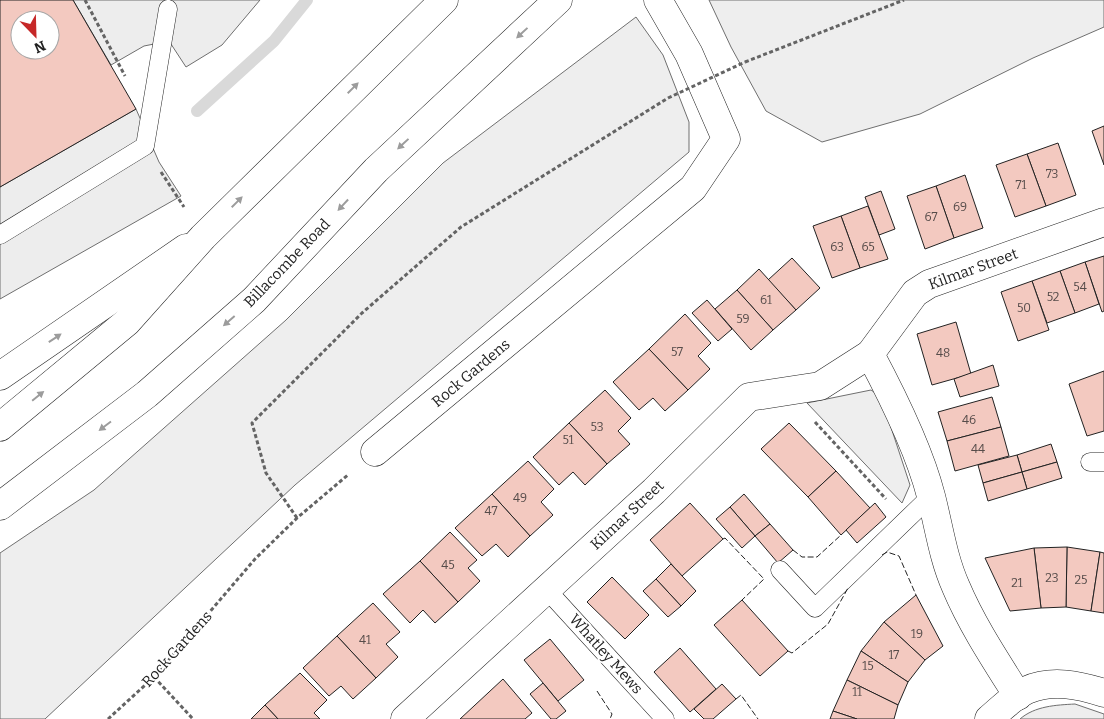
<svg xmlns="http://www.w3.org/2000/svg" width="1104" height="719" viewBox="0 0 1104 719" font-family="Bitter,serif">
<rect width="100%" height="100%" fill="#fff"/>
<g fill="#eee" stroke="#6f6f6f">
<path d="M709,0H1104V27L1033,58L920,114L822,142L766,111L731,47Z"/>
<path d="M636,17L663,55L689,122V152L295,485L45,719H0V553L94,490L286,320L443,163Z"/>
<path d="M871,390L881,397L910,485L902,503L807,403Z"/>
<path d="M1075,704L1104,714V719H1020C1035,706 1056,705 1075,704Z"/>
</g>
<g fill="#ededed" stroke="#6f6f6f">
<path d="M73,0H260L222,45L186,67L169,41L144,46L111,65Z"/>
<path d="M136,109L159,162L181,196L0,299V187Z"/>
</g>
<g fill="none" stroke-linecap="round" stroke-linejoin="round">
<path stroke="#d9d9d9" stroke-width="12" d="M197,111L274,41L307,0"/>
</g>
<g fill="#f3c9c0" stroke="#222" fill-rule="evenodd">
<path d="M0,0H73L136,109L0,187ZM20,20H50V50H20Z"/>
<path d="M1104,126V165L1092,131Z"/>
<path d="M1058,143L1076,195L1046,206L1027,154Z"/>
<path d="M1027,154L1046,206L1015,217L996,165Z"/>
<path d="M965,175L983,228L954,238L936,186Z"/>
<path d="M936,186L954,238L925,249L907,196Z"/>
<path d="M881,191L895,229L879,235L865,197Z"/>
<path d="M868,206L888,259L860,268L841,216Z"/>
<path d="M841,216L860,268L832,278L813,226Z"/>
<path d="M1104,256V311L1102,312L1085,262Z"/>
<path d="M792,258L820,288L796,310L768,280Z"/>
<path d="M1085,262L1099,304L1075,313L1060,271Z"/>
<path d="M759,269L796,310L773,330L737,290Z"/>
<path d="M1060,271L1075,313L1047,323L1032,281Z"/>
<path d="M1032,281L1049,330L1018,341L1001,292Z"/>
<path d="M737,290L773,330L751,350L715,309Z"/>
<path d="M707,300L732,329L718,341L692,313Z"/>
<path d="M685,314L711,343L698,356L710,369L688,390L649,349Z"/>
<path d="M956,322L971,374L932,385L917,334Z"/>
<path d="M649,349L688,390L665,411L653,398L639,410L613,382Z"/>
<path d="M993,365L999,386L960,397L954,379Z"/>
<path d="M1104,371V431L1087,436L1069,384Z"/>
<path d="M605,390L631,418L618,431L630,444L607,464L569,423Z"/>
<path d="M992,397L1001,427L947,441L938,412Z"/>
<path d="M569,423L607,464L585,485L573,472L559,485L533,457Z"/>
<path d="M789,423L836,471L808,497L761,449Z"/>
<path d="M1001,427L1009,456L955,471L947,441Z"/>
<path d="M1051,444L1057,462L1022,472L1017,455Z"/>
<path d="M1017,455L1022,472L983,483L978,465Z"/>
<path d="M528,461L554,489L541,502L553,515L530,536L492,494Z"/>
<path d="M1057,462L1062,478L1027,489L1022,472Z"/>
<path d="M836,471L870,508L841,535L808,497Z"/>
<path d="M1022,472L1027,489L988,501L983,483Z"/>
<path d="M492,494L530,536L508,557L496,544L482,556L455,528Z"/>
<path d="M744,494L770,524L755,536L730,507Z"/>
<path d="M690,503L723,539L682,576L650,540Z"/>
<path d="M875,503L886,517L857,543L846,530Z"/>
<path d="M730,507L755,536L742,548L716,519Z"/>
<path d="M770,524L793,550L778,563L755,536Z"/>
<path d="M450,532L477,560L468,568L480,581L458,602L420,561Z"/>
<path d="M1067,547L1100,552L1091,611L1066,607Z"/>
<path d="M1067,547L1066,607L1041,608L1034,548Z"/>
<path d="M1034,548L1041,608L1010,611L985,558Z"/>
<path d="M1100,552L1104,553V613L1091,611Z"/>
<path d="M420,561L458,602L435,623L423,610L410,623L383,594Z"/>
<path d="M671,564L696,591L681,606L656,579Z"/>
<path d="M612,577L649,615L625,639L587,602Z"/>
<path d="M656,579L681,606L668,617L643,591Z"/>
<path d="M916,595L943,646L925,660L884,622Z"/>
<path d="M742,600L788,651L760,676L714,625Z"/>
<path d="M373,603L400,632L386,644L398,657L376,678L337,636Z"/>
<path d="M884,622L925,660L908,682L861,651Z"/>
<path d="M337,636L376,678L353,699L341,686L329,696L303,668Z"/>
<path d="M550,639L584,680L558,701L524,660Z"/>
<path d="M680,648L716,689L690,712L654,672Z"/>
<path d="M861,651L908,682L898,705L847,680Z"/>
<path d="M300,673L327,700L314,713L320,719H278L265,705Z"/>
<path d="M503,679L532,713L525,719H460Z"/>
<path d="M847,680L898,705L894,719H857L833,711Z"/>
<path d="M543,683L566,711L556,719H551L530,694Z"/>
<path d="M722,684L736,699L713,719H704L694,709Z"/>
<path d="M265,705L278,719H251Z"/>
<path d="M833,711L857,719H830Z"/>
</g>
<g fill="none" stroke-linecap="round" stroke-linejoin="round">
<g stroke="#222" stroke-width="19">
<g id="lane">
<path d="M0,235L145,146L168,9"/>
<path d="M1090,462H1104"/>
<path d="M780,570L815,608L931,496"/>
<path d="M547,590L665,719"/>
</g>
</g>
<g stroke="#222" stroke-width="29">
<g id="street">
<path d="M870,354C893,397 919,449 931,496C939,527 943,558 956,587C972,625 996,661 1018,696"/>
<path d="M0,376L186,248"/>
<path d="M375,452L693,188L726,139L689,54L658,0"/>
<path d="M405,719L654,491L749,397L820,386L870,354L915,293L929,284L1104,222"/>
<path d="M989,719C1000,710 1013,696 1027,690C1052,679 1079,685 1104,693"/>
</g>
</g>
<g stroke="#222" stroke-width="29">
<g id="primary">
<path d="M0,427L127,322L203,237L444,0"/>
<path d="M0,506L147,394L254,300L376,170L558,0"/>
</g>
</g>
<g stroke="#646464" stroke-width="3" stroke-dasharray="4 2.5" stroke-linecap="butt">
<path d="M85,0L125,76"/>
<path d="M745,62L904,0"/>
<path d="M161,172L184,207"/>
<path d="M815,422L886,499"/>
<path d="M297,518L266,473L252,423L362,313L461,227L668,98"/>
<path d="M154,677L193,719"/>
<path d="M108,719L154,677L255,559L297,518L349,474"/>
</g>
<use href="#lane" stroke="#fff" stroke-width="18"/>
<use href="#street" stroke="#fff" stroke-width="28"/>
<use href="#primary" stroke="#fff" stroke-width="28"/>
<path stroke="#646464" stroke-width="3" stroke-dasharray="4 2.5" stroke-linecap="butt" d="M668,98L745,62"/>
<g stroke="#222" stroke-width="1" stroke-dasharray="6 2.5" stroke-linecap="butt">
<path d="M723,539L725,538L764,579L742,600"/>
<path d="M793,550L802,557H817L841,535"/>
<path d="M882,555L887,552L899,556L916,595"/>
<path d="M788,651L792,653L828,624L848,588"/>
<path d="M597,691L612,714L610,719"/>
<path d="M736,699L741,695L758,719"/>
</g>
</g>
<defs><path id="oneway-solid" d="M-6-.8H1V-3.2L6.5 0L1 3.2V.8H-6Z" transform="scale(1.25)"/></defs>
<g fill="#9c9c9c">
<use href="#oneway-solid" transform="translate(522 33) rotate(137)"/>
<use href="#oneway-solid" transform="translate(353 88) rotate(-45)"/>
<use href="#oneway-solid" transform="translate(403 144) rotate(137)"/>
<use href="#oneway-solid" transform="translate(237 202) rotate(-45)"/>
<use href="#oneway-solid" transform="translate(343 205) rotate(133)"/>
<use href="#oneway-solid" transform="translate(229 321) rotate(139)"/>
<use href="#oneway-solid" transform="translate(55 338) rotate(-34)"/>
<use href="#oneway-solid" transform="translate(38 396) rotate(-39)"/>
<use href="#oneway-solid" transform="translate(105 426) rotate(143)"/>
</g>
<g text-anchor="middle" stroke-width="4" stroke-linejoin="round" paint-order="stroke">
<g font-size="12" fill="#564c4a">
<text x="1052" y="178">73</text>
<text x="1021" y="189">71</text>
<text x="960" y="211">69</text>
<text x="931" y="221">67</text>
<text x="837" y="251">63</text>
<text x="868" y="251">65</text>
<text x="1080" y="291">54</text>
<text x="1053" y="301">52</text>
<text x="766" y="304">61</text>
<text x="1024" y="312">50</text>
<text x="743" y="323">59</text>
<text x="677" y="356">57</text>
<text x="943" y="357">48</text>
<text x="969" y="424">46</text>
<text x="597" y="431">53</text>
<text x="568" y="444">51</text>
<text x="978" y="453">44</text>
<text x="520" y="502">49</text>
<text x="491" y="515">47</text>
<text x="448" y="569">45</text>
<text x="1052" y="582">23</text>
<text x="1081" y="584">25</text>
<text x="1017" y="587">21</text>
<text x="917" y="638">19</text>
<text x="365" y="644">41</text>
<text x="894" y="659">17</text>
<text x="868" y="670">15</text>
<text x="857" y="696">11</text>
</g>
<g font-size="15" fill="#222" stroke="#fff">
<text transform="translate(287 263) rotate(-46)" y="5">Billacombe Road</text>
<text transform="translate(973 269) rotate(-20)" y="5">Kilmar Street</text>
<text transform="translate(471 373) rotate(-40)" y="5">Rock Gardens</text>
<text transform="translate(627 515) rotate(-43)" y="5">Kilmar Street</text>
<text transform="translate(177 649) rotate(-48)" y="5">Rock Gardens</text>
<text transform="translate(606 654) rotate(48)" y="5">Whatley Mews</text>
</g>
</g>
<g transform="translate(35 35) rotate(157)"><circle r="24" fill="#ffffff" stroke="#a7a7a7"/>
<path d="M0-4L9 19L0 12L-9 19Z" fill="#c62828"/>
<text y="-8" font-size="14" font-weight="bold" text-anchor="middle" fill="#222222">N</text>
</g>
</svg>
